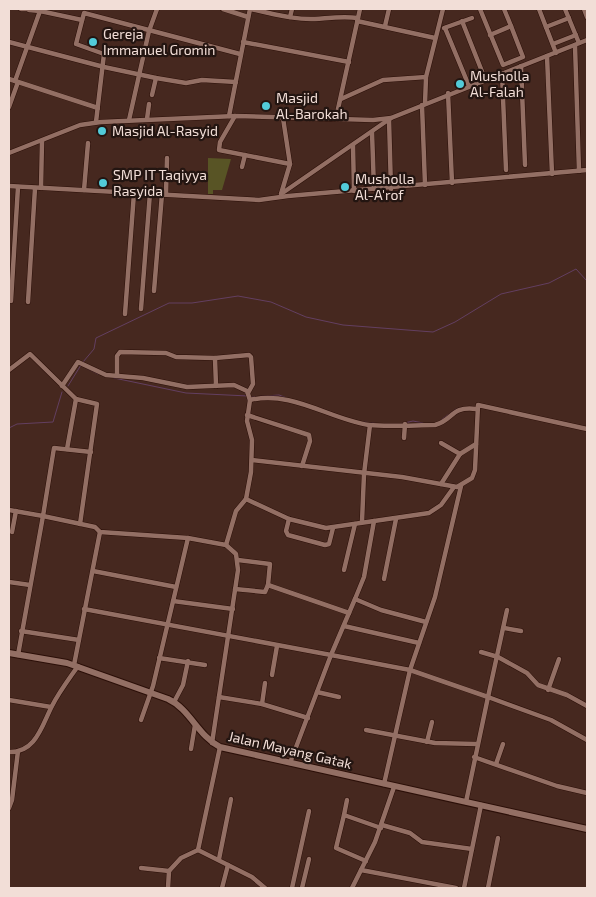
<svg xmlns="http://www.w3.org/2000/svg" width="596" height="897" viewBox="0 0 596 897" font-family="'Exo 2',sans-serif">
<rect width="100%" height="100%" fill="#46281f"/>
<path fill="#585425" d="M208,158L231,159L222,190H213V194H208Z"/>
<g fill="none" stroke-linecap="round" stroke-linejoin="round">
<g stroke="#633f61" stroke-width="1">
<path d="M83,362L94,349L96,338L169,303H192L238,296L271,302L306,317L343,325L433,332L455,322L501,294L549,283L576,269L587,281"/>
<path d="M86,368L98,374"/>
<path d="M114,378L186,393L248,396"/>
<path d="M68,386L81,365"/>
<path d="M252,397L279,395L287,398"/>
<path d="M441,420L456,409"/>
<path d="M363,422L381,424"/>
<path d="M400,424L413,421L423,423"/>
<path d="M9,428L17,424L53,422L62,392"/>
</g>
<g stroke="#2b0f08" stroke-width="5.5">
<g id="street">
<path d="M21,9H29"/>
<path d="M223,9L248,17"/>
<path d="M250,9C271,13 293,20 315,19C330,18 342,16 358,18"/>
<path d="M480,9L503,65L523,57L511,26"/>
<path d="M539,9L556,53"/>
<path d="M565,9L579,43"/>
<path d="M584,9L587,17"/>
<path d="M40,11L82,20"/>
<path d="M290,17L292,9"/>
<path d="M357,21L435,38"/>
<path d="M462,21L485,79"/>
<path d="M385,26L389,9"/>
<path d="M546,27L569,18"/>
<path d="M444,28L472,18"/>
<path d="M445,28L469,86"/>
<path d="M490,35L511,26L504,9"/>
<path d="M9,42L104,67L156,78L186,83L202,80L236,82"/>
<path d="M243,42L349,62"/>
<path d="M553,44L576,35"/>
<path d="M575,45L579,171"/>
<path d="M547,56L552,174"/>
<path d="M521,66L525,165"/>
<path d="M502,73L506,170"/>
<path d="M9,79L98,108"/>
<path d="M15,81L40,11L29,10"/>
<path d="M448,93L452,183"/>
<path d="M152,95L156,78"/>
<path d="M341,99L383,80L426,77"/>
<path d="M425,104L426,77L443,9"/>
<path d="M422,105L425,185"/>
<path d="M9,107L18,82"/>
<path d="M229,116L250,9"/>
<path d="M235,116L220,142L219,150L290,164"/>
<path d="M336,118L360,9"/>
<path d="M147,119L149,104"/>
<path d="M389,119L391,189"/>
<path d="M129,120L149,31L157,9"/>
<path d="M96,122L104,54L76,44L84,13L240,54"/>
<path d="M372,132L374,189"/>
<path d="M353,145L354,191"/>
<path d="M9,153L80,125L101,122L235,116L373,120L391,118L587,40"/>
<path d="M242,167L245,155"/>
<path d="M9,186L259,200L288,196L587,170"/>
<path d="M41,188L42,141"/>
<path d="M84,190L88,143"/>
<path d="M166,194L167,158"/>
<path d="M281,194L391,118"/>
<path d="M281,194L290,164L283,118"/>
<path d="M154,291L162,194"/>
<path d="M11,301L18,187"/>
<path d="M28,302L35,188"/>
<path d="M141,309L150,193"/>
<path d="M125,314L134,193"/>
<path d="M215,358L216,386"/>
<path d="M9,370L30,354L76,399L97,404L80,524"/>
<path d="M117,375V356L120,352L166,353L176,357L215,358L249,355L251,357L253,384L248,393"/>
<path d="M62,386L78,362L106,375L143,378L187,387L234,385L247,391L250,400L247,421L252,440L251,472L246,499L236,511L226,545"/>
<path d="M250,400C292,390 329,419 369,425C387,427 417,425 435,425C454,420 450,406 476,409"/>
<path d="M247,415L309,435L310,441L302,466"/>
<path d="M404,438L405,424"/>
<path d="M441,443L460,454"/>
<path d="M67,449L76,399"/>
<path d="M252,460L402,477L457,487L472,478L475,470L478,405L587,429"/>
<path d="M441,484L460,454L476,444"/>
<path d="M246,499L289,519L326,528L429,513L441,505L454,487"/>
<path d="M9,510L43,516L54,448L91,452"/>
<path d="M289,519L286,531L288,535L325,545L329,544L333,528"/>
<path d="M362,522L364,474L370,425"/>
<path d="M12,532L16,511"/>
<path d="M238,560L270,564L268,585"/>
<path d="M344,570L355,524"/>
<path d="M93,571L176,587"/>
<path d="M384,579L396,519"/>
<path d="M9,582L30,585"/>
<path d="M235,589L265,592L268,585L349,613"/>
<path d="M355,599L364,577L374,521"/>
<path d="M173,601L233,609"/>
<path d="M84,609L331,655L355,599L381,610L426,622"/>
<path d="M344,626L419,643"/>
<path d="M504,628L521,631"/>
<path d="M21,631L79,640"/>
<path d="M481,652L498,657L527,673L538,685L567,695L587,706"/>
<path d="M18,655L43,516L95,527L100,532L188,538"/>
<path d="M159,658L205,665"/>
<path d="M74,665L100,532"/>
<path d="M272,675L277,646"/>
<path d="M548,690L559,659"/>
<path d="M317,692L339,697"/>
<path d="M219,697L262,704L308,718"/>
<path d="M9,700L51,707"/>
<path d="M174,702L183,685L188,661"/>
<path d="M262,704L265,683"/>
<path d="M141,720L153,686L188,538L226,545L236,554L238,570L212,743"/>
<path d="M366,730L435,743L477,744"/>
<path d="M427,742L432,722"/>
<path d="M220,747L198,850L252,877L265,888"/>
<path d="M191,749L195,725"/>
<path d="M9,752C36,753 42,725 52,706C59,692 69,679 78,666"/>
<path d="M474,757L557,786L587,793"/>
<path d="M290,763L331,655L410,670L488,697L507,610"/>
<path d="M496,764L503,744"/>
<path d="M384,784L410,670L435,597L461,486"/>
<path d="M466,802L488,697L551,720L587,740"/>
<path d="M9,808L12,800L18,751"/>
<path d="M344,815L347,800"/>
<path d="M382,825L410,833L422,842L472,849"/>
<path d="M219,859L231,799"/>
<path d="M366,861L336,848L344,815L381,828"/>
<path d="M141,868L169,871L181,858L198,850"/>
<path d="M361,870L456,888"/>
<path d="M168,888L169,871"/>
<path d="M222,888L228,865"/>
<path d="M292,888L309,811"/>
<path d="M302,888L309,859"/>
<path d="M352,888L375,842L394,787"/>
<path d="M464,888L481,805"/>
<path d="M488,888L498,838"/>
</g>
</g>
<g stroke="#2b0f08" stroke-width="8">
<path id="secondary" d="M9,653L67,663L168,699C190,709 198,736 220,747L587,829"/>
</g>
<use href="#street" stroke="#936f64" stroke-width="4.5"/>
<use href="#secondary" stroke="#936f64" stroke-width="6"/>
</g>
<g fill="#52cbd9" stroke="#231511" stroke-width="2">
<circle cx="93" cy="42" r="5"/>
<circle cx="460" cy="84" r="5"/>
<circle cx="266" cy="106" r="5"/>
<circle cx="102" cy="131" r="5"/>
<circle cx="103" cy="183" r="5"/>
<circle cx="345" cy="187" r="5"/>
</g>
<g text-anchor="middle" stroke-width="4.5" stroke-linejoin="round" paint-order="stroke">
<g font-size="14" fill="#f2ded7" stroke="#231511" text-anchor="start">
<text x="103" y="39">Gereja<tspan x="103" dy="16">Immanuel Gromin</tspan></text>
<text x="470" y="81">Musholla<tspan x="470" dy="16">Al-Falah</tspan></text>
<text x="276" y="103">Masjid<tspan x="276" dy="16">Al-Barokah</tspan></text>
<text x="112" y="136">Masjid Al-Rasyid</text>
<text x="113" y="180">SMP IT Taqiyya<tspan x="113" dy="16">Rasyida</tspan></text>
<text x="355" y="184">Musholla<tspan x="355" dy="16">Al-A'rof</tspan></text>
</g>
<g font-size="14" fill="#f2ded7" stroke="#231511">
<text transform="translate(290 750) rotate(13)" y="5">Jalan Mayang Gatak</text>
</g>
</g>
<rect width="596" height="897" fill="none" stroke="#f2ded7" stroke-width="20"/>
</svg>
